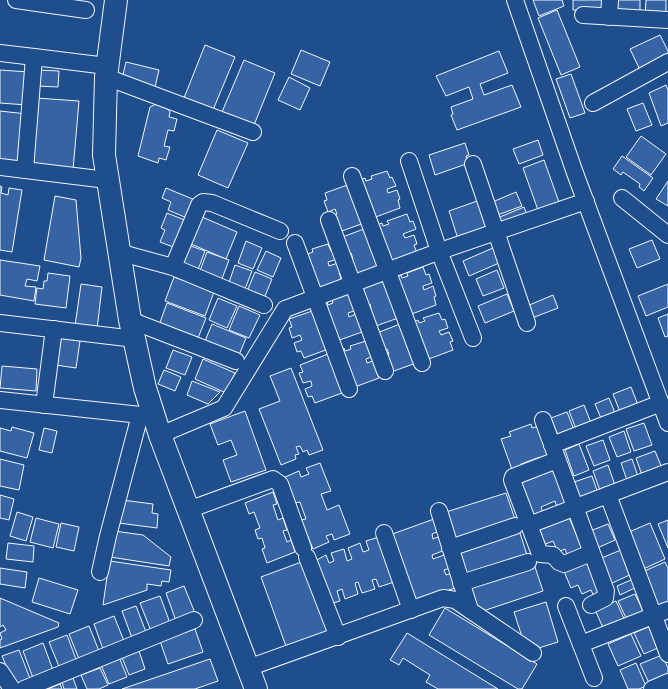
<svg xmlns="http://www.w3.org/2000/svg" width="668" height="689" viewBox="0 0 668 689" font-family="'Fira Sans Condensed',sans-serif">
<rect width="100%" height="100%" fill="#1f4e8c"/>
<g fill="#3563a3" stroke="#f2f6ff">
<path d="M533,0H562L564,6L539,16Z"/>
<path d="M573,0H604V11L573,10Z"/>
<rect x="613" y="0" width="27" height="15"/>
<path d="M646,0H666V18L645,17Z"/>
<path d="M557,10L580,67L561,75L538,18Z"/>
<path d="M660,35L668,51V60L641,72L630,49Z"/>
<path d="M205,45L235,57L213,110L184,98Z"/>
<path d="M301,50L330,62L320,86L291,74Z"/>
<path d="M499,51L508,73L480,84L484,95L512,85L521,107L457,130L451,115L453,114L451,107L473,99L469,87L446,96L436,76Z"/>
<path d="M244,60L275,73L254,125L222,112Z"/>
<path d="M126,62L159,70L155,87L122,79Z"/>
<path d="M0,70L29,72L27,105L0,103Z"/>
<path d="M38,70L59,71L58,87L37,86Z"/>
<path d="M571,74L585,113L570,118L556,79Z"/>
<path d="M289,77L310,88L300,110L278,100Z"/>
<path d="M666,85L668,90V123L661,126L649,93Z"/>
<path d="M36,98L79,101L73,170L31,166Z"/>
<path d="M160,100L170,112L169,117L177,119L174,131L168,130L164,146L170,147L166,160L159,158L158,163L138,156L150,107L160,102Z"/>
<path d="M643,103L652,125L636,131L627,109Z"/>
<path d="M0,111L27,114L21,165L0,163Z"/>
<path d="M217,130L248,143L228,188L198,175Z"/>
<path d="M641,136L666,154L651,175L626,157Z"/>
<path d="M538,140L543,155L519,164L513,149Z"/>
<path d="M465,143L469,155L466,156L469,163L435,175L429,155Z"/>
<path d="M622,156L653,178L644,191L639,187L640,184L623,172L621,175L613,169Z"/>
<path d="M544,160L560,205L539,213L523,168Z"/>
<path d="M387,171L390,178L392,177L396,186L387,189L388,193L397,190L400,199L398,200L400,208L373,218L360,180L365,178L366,181L372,179L371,176Z"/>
<path d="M668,181V206L656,199Z"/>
<path d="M353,183L367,222L339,232L330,217L337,214L335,209L328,212L324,201L327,200L325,193Z"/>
<path d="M0,186L2,187L1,193L8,195L9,188L22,190L12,252L0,250Z"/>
<path d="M166,188L195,200L187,218L168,210L171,202L162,198Z"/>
<path d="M516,192L522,206L495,216L490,203Z"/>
<path d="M55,196L76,200L81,258L79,267L44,260Z"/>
<path d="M480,200L490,232L459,242L449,211Z"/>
<path d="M524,207L528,217L499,229L495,219Z"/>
<path d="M167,213L187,221L176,248L160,242L165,230L161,228Z"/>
<path d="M407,214L410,222L413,221L416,229L403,234L405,238L414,235L417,244L414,245L417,253L390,263L376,225L382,223L383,226L389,224L387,221Z"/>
<path d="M202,217L237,232L226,259L191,244Z"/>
<path d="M369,227L383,266L355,276L345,262L353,259L351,253L343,256L340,238Z"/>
<path d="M652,240L660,259L637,268L629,249Z"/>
<path d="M246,241L262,248L253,269L238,263Z"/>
<path d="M185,244L205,251L196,275L177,268Z"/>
<path d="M328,244L331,251L334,250L337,259L328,262L329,266L338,263L341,272L339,273L342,281L314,291L308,254L313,252L312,249Z"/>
<path d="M493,248L499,263L469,276L463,261Z"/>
<path d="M266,251L281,258L273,277L257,270Z"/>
<path d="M207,252L229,260L220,284L198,276Z"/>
<path d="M0,260L40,266L37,281L27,279L25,286L36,287L34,301L0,295Z"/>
<path d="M235,265L252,271L243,294L227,288Z"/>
<path d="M423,267L426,275L429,274L432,283L423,286L424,290L433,286L436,296L434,297L436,305L409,315L396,277L401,275L402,278L408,276L407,273Z"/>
<path d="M497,270L504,288L483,296L476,279Z"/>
<path d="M255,272L272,279L263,301L246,294Z"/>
<path d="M48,273L70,276L66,308L35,304L37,288L43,289L44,281H47Z"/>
<path d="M174,277L214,292L205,316L165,301Z"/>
<path d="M387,278L401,317L373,327L364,312L371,309L370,304L362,307L359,288Z"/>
<path d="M81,284L102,287L97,329L75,326Z"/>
<path d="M668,284V307L646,316L638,296Z"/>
<path d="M348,294L357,310L348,313L349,317L358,313L361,323L359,324L362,332L334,342L321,304L327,302L328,305L333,303L332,300Z"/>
<path d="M507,294L514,311L485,323L478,306Z"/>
<path d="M553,295L558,308L532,318L527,306Z"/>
<path d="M218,298L237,306L227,328L209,320Z"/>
<path d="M167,303L206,318L196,343L158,328Z"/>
<path d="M239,306L260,315L249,338L229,330Z"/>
<path d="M318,309L331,348L304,358L301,351L297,352L294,343L302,340L300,335L292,338L289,328L292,327L289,319Z"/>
<path d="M439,313L442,320L445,319L448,328L439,331L441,335L449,332L453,341L450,342L453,350L426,360L412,323L418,320L419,323L425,321L423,318Z"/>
<path d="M668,314V336L665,337L658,318Z"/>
<path d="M405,322L419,362L391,372L382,357L389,354L387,349L380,351L377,333Z"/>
<path d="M212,324L246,338L237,360L203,346Z"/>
<path d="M60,338L80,341L76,368L56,365Z"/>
<path d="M366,341L374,356L366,359L367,363L376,360L379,378L352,388L339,350L344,348L345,351L351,349L350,346Z"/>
<path d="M173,350L192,357L185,375L166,368Z"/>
<path d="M328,354L342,393L315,403L312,396L308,397L305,389L312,386L311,381L303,383L299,373L303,372L300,365Z"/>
<path d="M203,359L235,373L226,393L195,379Z"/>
<path d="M2,366L37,369L36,391L0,388Z"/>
<path d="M291,368L323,450L309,455L307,450L303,452L300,446L296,447L299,454L295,455L296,459L281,465L259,409L280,401L270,376Z"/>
<path d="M164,370L181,377L175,391L158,384Z"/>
<path d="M192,381L220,392L208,404L187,395Z"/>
<path d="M631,387L640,410L622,417L613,394Z"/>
<path d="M609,398L617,418L603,423L595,404Z"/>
<path d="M584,405L593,428L578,434L569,411Z"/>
<path d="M245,411L266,470L231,482L223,460L237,455L231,440L218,445L210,424Z"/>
<path d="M567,412L576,435L560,441L551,418Z"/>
<path d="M644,423L652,445L634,451L626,429Z"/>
<path d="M531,424L532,428L539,426L552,461L543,464L540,457L521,464L523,471L514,475L501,439L511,436L509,432Z"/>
<path d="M12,427L34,433L27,458L0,451V428L11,431Z"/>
<path d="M44,428L57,431L52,453L39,450Z"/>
<path d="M624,431L631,452L617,457L609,437Z"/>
<path d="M603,440L610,460L594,466L586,446Z"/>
<path d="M579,444L589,470L574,476L565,450Z"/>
<path d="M655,451L664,473L644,481L636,458Z"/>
<path d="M0,459L24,465L19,490L0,486Z"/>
<path d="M632,459L640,482L629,486L621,463Z"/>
<path d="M320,463L331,491L321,494L327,510L339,505L350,534L334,540L332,534L326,536L329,542L313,549L301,520L306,519L300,502L295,503L285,477L299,471L301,477L309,474L306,468Z"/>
<path d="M608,465L617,491L602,496L593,471Z"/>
<path d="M554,468L568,506L558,510L555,501L541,507L544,515L532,519L515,483Z"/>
<path d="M592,476L599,496L582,503L574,482Z"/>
<path d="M273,492L277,504L273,505L278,520L283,518L287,530L283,531L287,542L291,540L295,552L267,563L262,549L265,548L262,538L258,539L255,530L260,528L254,512L249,514L245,503Z"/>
<path d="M506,493L516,522L455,542L446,512Z"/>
<path d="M0,495L14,499L9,520L0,518Z"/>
<path d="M122,500L153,504L152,513L158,514L157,528L119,523Z"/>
<path d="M17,512L33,517L26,541L10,536Z"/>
<path d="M569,517L583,551L568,557L565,549L558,552L553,541L541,546L535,531Z"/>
<path d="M36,518L59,524L53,548L30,542Z"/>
<path d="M434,519L439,531L432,534L433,539L440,536L445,550L432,555L433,559L447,554L451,568L444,570L446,575L453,573L458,587L410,603L387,536Z"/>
<path d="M668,520V548L658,524Z"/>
<path d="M61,523L79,527L74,551L56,547Z"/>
<path d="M650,523L665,559L639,571L629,532Z"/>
<path d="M608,524L615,540L593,550L585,533Z"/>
<path d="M519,530L528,558L466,578L457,549Z"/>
<path d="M114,531L143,535L171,557L169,566L110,557Z"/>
<path d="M379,537L394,582L379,587L376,579L372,580L375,589L362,593L358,582L355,583L358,594L345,599L342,589L337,591L340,601L330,604L315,561L326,555L329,563L334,561L331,553L344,549L347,561L352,559L348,548L360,543L363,552L369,550L366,541Z"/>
<path d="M8,543L34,546L33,562L6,559Z"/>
<path d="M621,550L632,574L610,584L599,559Z"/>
<path d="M586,558L603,596L595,599L591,590L582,594L578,585L571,588L563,569Z"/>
<path d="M103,560L171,570L169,582L162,581L161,586L147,584V590L103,605L108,570Z"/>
<path d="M304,561L330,633L287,649L261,577Z"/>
<path d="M665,562L668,568V607L659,611L640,573Z"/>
<path d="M534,564L543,591L477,613L468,585Z"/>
<path d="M0,568L27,572L25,588L0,584Z"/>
<path d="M638,577L641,585L620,595L617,586Z"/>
<path d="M39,578L78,590L70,614L32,602Z"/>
<path d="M184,586L195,613L176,621L166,593Z"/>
<path d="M635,594L644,613L627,620L618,601Z"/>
<path d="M160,596L170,623L151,631L140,603Z"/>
<path d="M0,598L59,623L58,627L0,648V640L2,639L0,633L6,630L3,625L0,627Z"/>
<path d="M616,601L626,623L605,632L595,610Z"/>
<path d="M546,602L558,642L529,651L523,640L514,612Z"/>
<path d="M136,606L146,632L132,638L122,611Z"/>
<path d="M445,608L537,664L522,689H518L429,635Z"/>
<path d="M114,616L124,641L103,649L94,624Z"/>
<path d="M89,626L99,651L79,659L69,634Z"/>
<path d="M650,626L660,647L644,654L634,633Z"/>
<path d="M195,629L203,652L168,664L160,641Z"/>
<path d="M407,633L498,689H438L426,682L430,675L403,658L399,665L390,660Z"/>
<path d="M631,634L641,656L618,666L608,644Z"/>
<path d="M67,635L77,662L60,669L49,642Z"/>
<path d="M43,643L53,670L33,678L23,651Z"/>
<path d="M138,648L145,669L129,675L121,655Z"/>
<path d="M19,650L31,681L15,687L2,656Z"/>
<path d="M662,655L668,668V677L650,685L640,664Z"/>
<path d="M119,657L127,677L109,684L101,665Z"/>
<path d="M210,659L218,681L195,689H122Z"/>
<path d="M636,663L646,686L639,689H628L620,670Z"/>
<path d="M100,668L108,685L99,689H87L81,675Z"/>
<path d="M73,678L77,689H64L62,682Z"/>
<path d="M60,684L62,689H48Z"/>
</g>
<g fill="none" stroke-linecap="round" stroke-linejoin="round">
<g stroke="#f2f6ff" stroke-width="18">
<g id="street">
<path d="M16,0L86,10"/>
<path d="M515,0L575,173L668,423"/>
<path d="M583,15L668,20"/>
<path d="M609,17L610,0"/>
<path d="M0,53L34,57"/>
<path d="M106,77L253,132"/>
<path d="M593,103L668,62"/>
<path d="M409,161L439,251L473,338"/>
<path d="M473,164L527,323"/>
<path d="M0,167L107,180"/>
<path d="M25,170L34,57L107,66"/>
<path d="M352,176L422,363"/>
<path d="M622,198L668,235"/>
<path d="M329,220L385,371"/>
<path d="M295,243L349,389"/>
<path d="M118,252L173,267L264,305"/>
<path d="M173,267L199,205L203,202L212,203L280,231"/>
<path d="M130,320L236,361"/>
<path d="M0,323L135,339"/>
<path d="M0,400L150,416"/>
<path d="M44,405L54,329"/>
<path d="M543,420L606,591L605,598L591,605"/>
<path d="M160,435L224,408L285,309L443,250L586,201"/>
<path d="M552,445L661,403"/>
<path d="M557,460L513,477L512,480L540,554L553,555L559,562L564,564L591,553"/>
<path d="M608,495L668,654"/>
<path d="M188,510L273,479L280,484L303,548"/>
<path d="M439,511L470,610"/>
<path d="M529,525L668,472"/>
<path d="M384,533L411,610"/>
<path d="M450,548L515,526"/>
<path d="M307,557L338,637"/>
<path d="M100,572L108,536L140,415"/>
<path d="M461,583L528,562"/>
<path d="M566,606L594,678"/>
<path d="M581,644L668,610"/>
<path d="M248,668L443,598L455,600L533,653"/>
<path d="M0,671L12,689"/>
<path d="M24,689L194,620"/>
<path d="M652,689L668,682"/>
</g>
</g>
<g stroke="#f2f6ff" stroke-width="24">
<path id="secondary" d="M116,0L106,77L104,155L130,320L145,388L160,435L256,689"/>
</g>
<use href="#street" stroke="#1f4e8c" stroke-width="16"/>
<use href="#secondary" stroke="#1f4e8c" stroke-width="22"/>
</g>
</svg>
